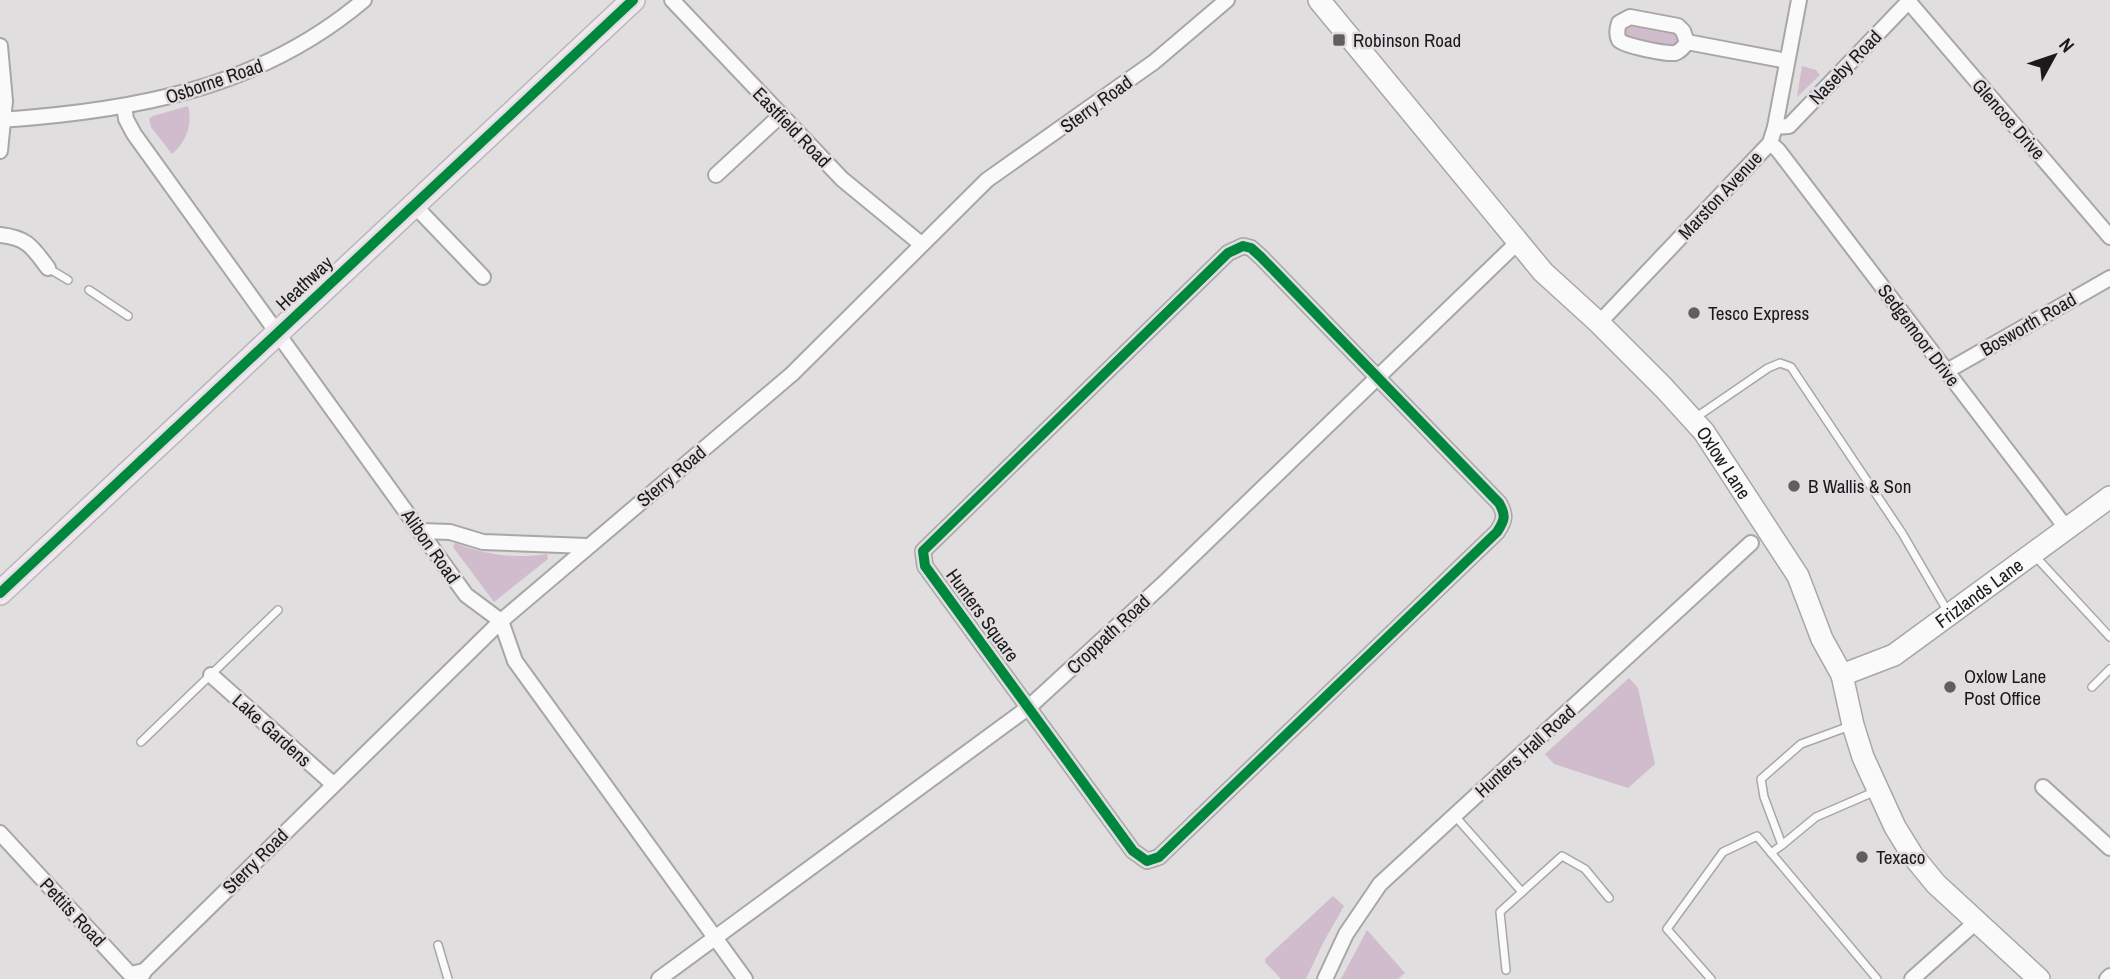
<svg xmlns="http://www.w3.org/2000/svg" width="2110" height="979" viewBox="0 0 2110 979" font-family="'Archivo Narrow',sans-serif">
<rect width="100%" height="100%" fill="#e0dedf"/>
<g fill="#d0bccc">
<path d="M1629,24L1674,33L1679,39L1674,46L1671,47L1628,38L1623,33L1624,27Z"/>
<path d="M1802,66L1816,70L1820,75L1797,97Z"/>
<path d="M188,106C193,124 186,142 172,154L151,127L149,119L153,116Z"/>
<path d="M455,543C484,555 517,559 547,554L548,559L494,602L453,547Z"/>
<path d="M1629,678L1638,688L1655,764L1628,788L1554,764L1545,754Z"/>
<path d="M1333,896L1344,906L1323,943L1306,979H1281L1265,962V959Z"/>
<path d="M1367,930L1405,973L1398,979H1341Z"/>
</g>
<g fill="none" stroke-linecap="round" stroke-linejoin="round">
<g stroke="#a8a7a8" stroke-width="10">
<g id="lane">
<path d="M48,268L68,280"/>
<path d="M89,290L128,316"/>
<path d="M1695,418L1768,368L1780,363L1791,367L1902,533L1948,612"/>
<path d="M2034,555L2110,637"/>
<path d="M2092,687L2110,669"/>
<path d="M141,742L278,610"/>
<path d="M1455,816L1522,892"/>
<path d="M1782,845L1816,817L1876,791"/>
<path d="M1771,853L1782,845L1764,797L1761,779L1801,744L1850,726"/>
<path d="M438,945L448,979"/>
<path d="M1506,970L1500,912L1562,856L1585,869L1609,898"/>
<path d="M1711,979L1667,929L1723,852L1757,836L1877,979"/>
</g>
</g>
<g stroke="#a8a7a8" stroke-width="18">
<g id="street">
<path d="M672,0L842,179L921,244"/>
<path d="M1909,2L2110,237"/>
<path d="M1687,42L1683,31L1678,26L1630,17L1619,23C1617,29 1616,34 1619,40C1624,46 1666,54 1675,53C1681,51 1684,47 1687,42L1787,61"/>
<path d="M0,46L5,101L0,151"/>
<path d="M124,106L126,119L134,134L466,595L501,621L515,661L745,979"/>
<path d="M0,120C133,111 259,89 364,0"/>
<path d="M1775,127L1789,126L1910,0"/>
<path d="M1770,143L1778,150L2067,529"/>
<path d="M716,175L780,116"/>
<path d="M414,205L483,277"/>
<path d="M0,235C28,238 32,247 48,268"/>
<path d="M1243,246L1251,248L1261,257L1499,503C1506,515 1505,520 1497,532L1159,857L1147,861L1133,851L925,566L923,551L1228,253Z"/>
<path d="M1599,323L1770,143L1775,127L1799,0"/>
<path d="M1947,371L2110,278"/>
<path d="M421,531L450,532L483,542L587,546"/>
<path d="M211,675L333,784"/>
<path d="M2043,787L2110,848"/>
<path d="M0,833L130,974L144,971L143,974"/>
<path d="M136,979L501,621L792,374L987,180L1154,62L1227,0"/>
<path d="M659,979L1029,707L1162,585L1518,242"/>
<path d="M1325,979L1346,934L1380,884L1751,543"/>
<path d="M1912,979L1976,922"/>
<path d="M2107,979L2110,976"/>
</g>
</g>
<g stroke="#a8a7a8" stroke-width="24">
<g id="secondary">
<path id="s1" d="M1319,0L1543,272L1599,323L1664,388L1704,432L1798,576L1822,639L1842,675L1853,725L1863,757L1895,827L1913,856L1936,884L2039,979"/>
<path id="s2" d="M1842,675L1894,655L2110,497"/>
</g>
</g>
<g stroke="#b9b8b9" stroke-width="26">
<path id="primary" d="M0,593L633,0"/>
</g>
<use href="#lane" stroke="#fafafa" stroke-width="7"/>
<use href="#street" stroke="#fafafa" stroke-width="14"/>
<use href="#secondary" stroke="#fafafa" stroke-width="21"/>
<use href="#primary" stroke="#efe8ee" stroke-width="23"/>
<g stroke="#e1dde0" stroke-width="15">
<g id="cycleway">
<path d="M1243,246L1251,248L1261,257L1499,503C1506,515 1505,520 1497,532L1159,857L1147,861L1133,851L925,566L923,551L1228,253Z"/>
<path d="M0,593L633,0"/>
</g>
</g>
<use href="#cycleway" stroke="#00873e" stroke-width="10"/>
</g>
<g fill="#605f60" stroke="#e1dde0" stroke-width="2.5">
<rect x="1332" y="33" width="14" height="14" rx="3.5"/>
<circle cx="1694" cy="313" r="7"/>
<circle cx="1794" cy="486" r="7"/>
<circle cx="1950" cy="687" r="7"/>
<circle cx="1862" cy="857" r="7"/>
</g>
<g text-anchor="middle" stroke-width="5" stroke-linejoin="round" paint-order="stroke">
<g font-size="19" fill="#1b1a1b" stroke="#e1dde0" text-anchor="start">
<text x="1353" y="47">Robinson Road</text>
<text x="1708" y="320">Tesco Express</text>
<text x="1808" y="493">B Wallis &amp; Son</text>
<text x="1964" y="683">Oxlow Lane<tspan x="1964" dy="22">Post Office</tspan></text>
<text x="1876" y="864">Texaco</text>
</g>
<g font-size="19" fill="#1b1a1b" stroke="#e1dde0">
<text transform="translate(1845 67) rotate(-46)" y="7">Naseby Road</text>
<text transform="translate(214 81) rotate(-19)" y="7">Osborne Road</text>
<text transform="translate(1096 104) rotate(-36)" y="7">Sterry Road</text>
<text transform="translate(2009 119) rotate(49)" y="7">Glencoe Drive</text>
<text transform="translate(792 127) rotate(46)" y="7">Eastfield Road</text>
<text transform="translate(1720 195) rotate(-47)" y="7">Marston Avenue</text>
<text transform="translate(304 283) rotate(-43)" y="7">Heathway</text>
<text transform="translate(2028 324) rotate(-30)" y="7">Bosworth Road</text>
<text transform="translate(1919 335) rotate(53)" y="7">Sedgemoor Drive</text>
<text dy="7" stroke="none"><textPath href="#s1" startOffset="616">Oxlow Lane</textPath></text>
<text transform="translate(671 476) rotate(-40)" y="7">Sterry Road</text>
<text transform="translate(431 546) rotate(55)" y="7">Alibon Road</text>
<text dy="7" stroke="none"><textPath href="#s2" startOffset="161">Frizlands Lane</textPath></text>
<text transform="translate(983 615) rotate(54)" y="7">Hunters Square</text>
<text transform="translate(1108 634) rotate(-43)" y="7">Croppath Road</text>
<text transform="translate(272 730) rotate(42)" y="7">Lake Gardens</text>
<text transform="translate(1525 751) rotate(-42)" y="7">Hunters Hall Road</text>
<text transform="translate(255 861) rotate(-45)" y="7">Sterry Road</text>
<text transform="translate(73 912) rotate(47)" y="7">Pettits Road</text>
</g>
</g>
<g transform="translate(2054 56) rotate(50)" stroke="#e1dde0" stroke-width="5" paint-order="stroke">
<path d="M0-5L12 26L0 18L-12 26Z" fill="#1b1a1b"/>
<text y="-10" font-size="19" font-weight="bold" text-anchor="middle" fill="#1b1a1b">N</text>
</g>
</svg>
